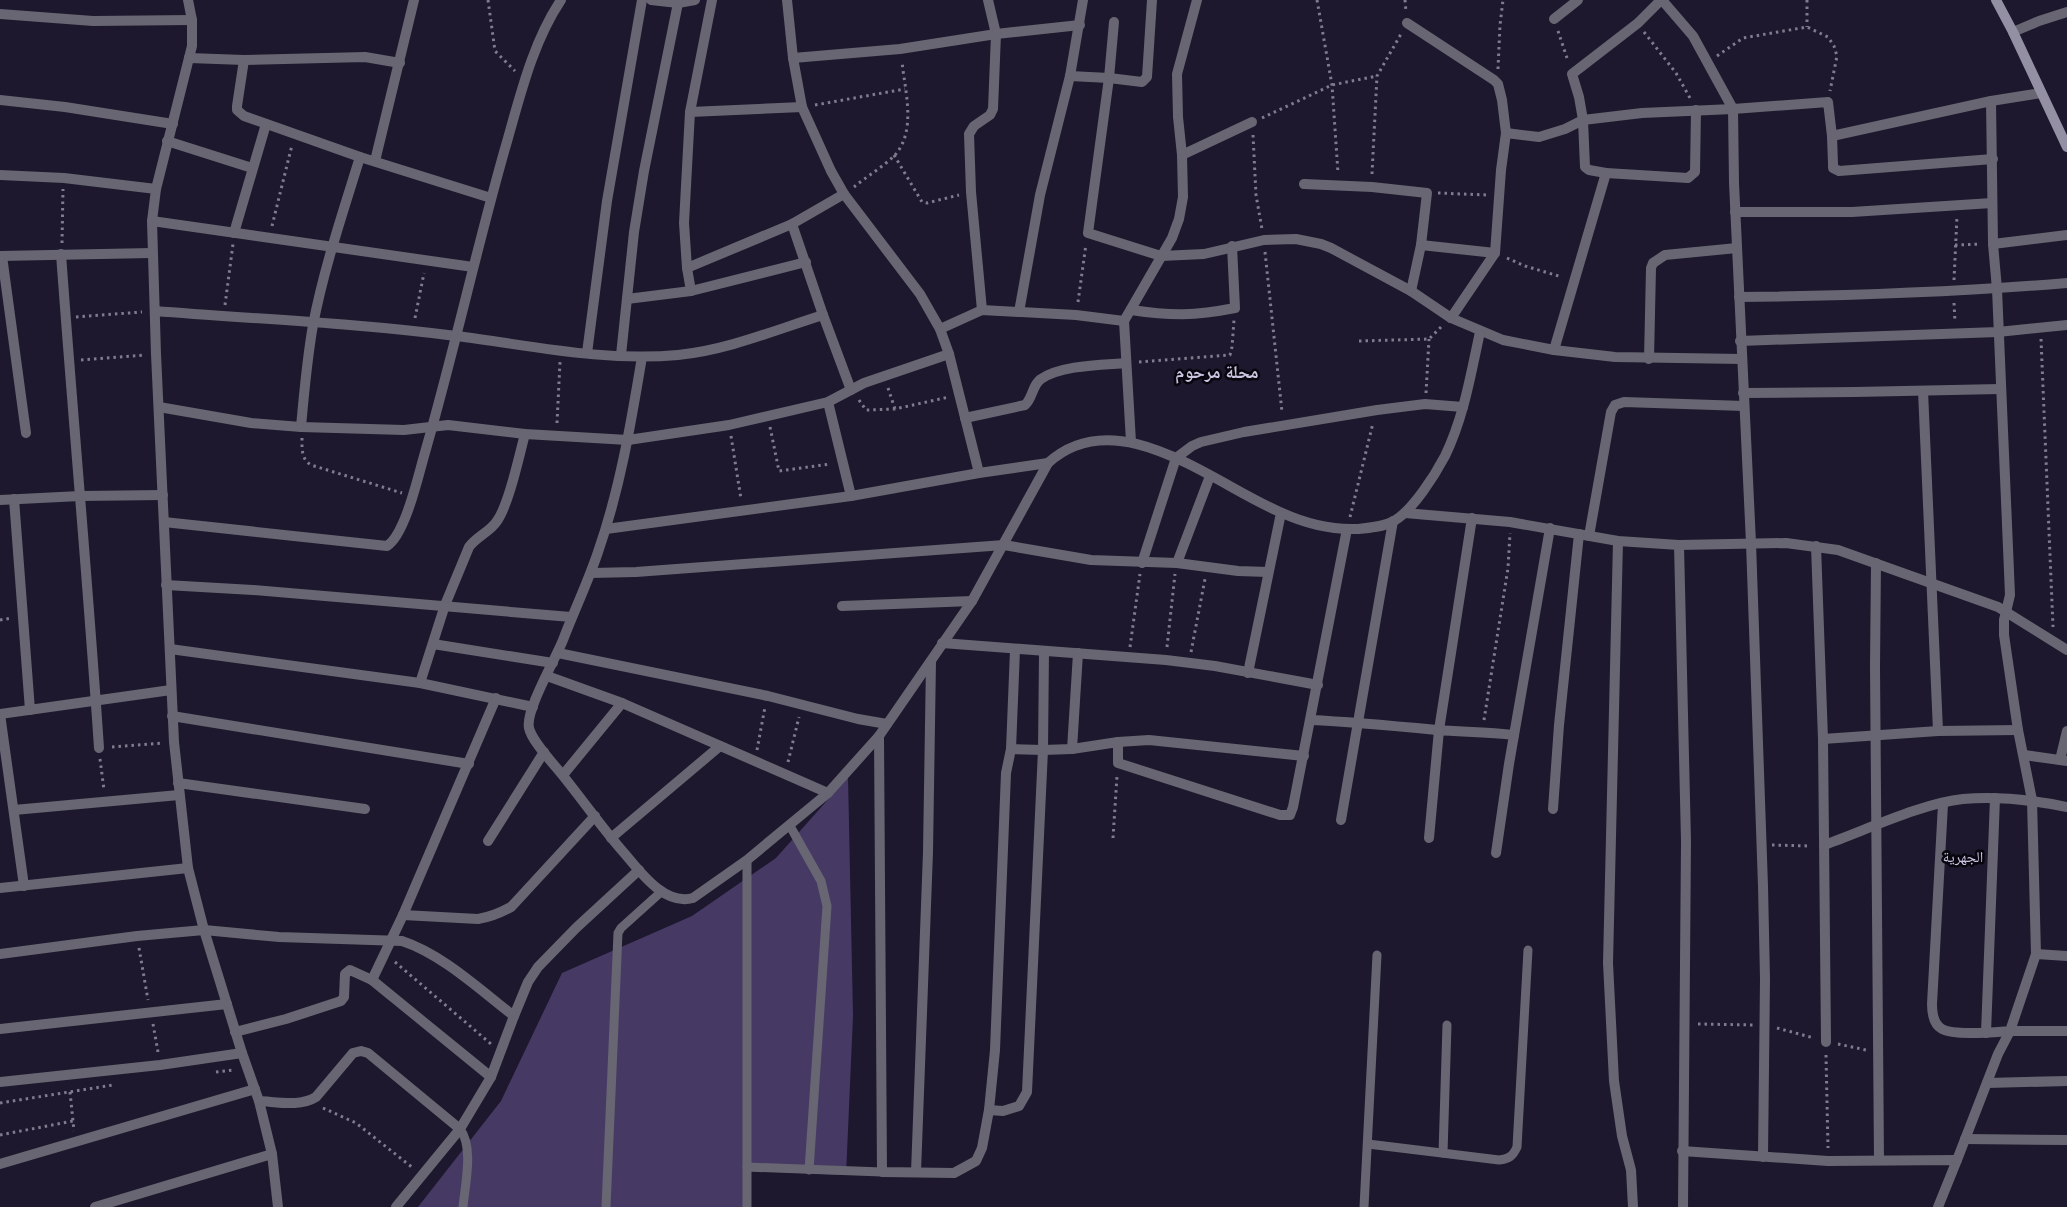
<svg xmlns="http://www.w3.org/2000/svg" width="2067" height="1207" viewBox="0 0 2067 1207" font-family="Arial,'Noto Naskh Arabic',sans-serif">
<rect width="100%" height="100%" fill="#1d182d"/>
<path fill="#463a65" d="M848,777L853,1016L846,1175L748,1171L746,1207H418L501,1101L562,973L692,916L776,858Z"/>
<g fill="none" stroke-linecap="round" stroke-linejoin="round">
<g stroke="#807c8e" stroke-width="3" stroke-dasharray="2.5 4" stroke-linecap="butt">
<path d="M488,0L495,51L515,71"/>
<path d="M1317,0L1332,85L1338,173"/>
<path d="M1405,0L1406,12"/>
<path d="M1807,0V27"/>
<path d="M1558,31L1568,61"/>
<path d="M1644,32L1676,73L1690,98"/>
<path d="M1717,56L1743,38L1807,27L1828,37L1834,46L1837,56L1830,91"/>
<path d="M1498,69L1500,25L1503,0"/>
<path d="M815,105L905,89"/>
<path d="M1262,118L1332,85L1377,76"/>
<path d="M1253,135L1256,195L1262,229"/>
<path d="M894,155L922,202L927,203L959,195"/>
<path d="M1372,174L1377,76L1401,34"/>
<path d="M854,187C866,177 884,166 894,156C917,132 905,91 902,62"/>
<path d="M1438,193L1487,195"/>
<path d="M272,226L292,145"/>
<path d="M62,243L63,189"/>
<path d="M1955,245L1981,244"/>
<path d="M1265,252L1282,412"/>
<path d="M1507,258L1525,266L1562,277"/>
<path d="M1954,280L1957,216"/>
<path d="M1078,302L1086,244"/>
<path d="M1954,303L1955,322"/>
<path d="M225,305L233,244"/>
<path d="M76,317L142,312"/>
<path d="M415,318L424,273"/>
<path d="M2041,339L2053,627"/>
<path d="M1359,341L1429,339L1443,325"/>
<path d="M81,360L145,355"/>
<path d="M1139,362L1230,355L1232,347L1234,320"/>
<path d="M888,388L895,409"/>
<path d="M1426,393L1429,339"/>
<path d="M859,400L866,410L895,409L949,397"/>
<path d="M557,423L560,362"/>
<path d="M770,427L779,471L830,464"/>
<path d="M731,436L741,499"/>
<path d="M302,438C302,448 301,459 311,465L402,493"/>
<path d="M1350,517L1373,423"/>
<path d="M0,620L12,618"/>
<path d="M1130,647L1140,574"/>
<path d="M1167,647L1175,574"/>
<path d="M1191,652L1205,579"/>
<path d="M1484,720L1508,568L1510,533"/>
<path d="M112,747L163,743"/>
<path d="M757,750L765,707"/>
<path d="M100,759L104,790"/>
<path d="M788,762L799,717"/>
<path d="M1113,838L1117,776"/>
<path d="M1772,845L1811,846"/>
<path d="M139,948L148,1000"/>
<path d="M395,962L491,1044"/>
<path d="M153,1024L158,1052"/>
<path d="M1698,1024L1754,1025"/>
<path d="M1777,1028L1814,1038"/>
<path d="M1838,1044L1866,1050"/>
<path d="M1826,1055L1828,1148"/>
<path d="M216,1072L234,1070"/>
<path d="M70,1092L74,1131"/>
<path d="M0,1103L113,1085"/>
<path d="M323,1108L356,1123L413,1168"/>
<path d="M0,1135L73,1121"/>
</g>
<g stroke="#686672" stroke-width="9">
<path d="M790,826L821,881L827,906L809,1170"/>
<path d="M460,1129C474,1147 465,1185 463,1207"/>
<path d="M1368,1144L1499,1160C1509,1159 1513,1156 1517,1147L1528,950"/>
<path d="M1443,1153L1447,1025"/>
<path d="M747,1167L882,1172"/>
<path d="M606,1207L618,933L621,928L661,892"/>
<path d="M747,1207V860"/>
<path d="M1364,1207L1377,955"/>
</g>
<g stroke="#686672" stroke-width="10">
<path d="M188,0L192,20V46L156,189L152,221L156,354L174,742L188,868L204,930L242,1053L259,1101L272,1154L278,1207"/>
<path d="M651,0L678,3L695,0"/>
<path d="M787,0L793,58L802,107L831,171L844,194L920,294L940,329L949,354L979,473"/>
<path d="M1662,0L1693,36L1733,109L1734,183L1751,543L1763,886L1765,979L1763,1157"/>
<path d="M0,14L93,21L192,20"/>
<path d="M1554,19L1578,0"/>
<path d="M1114,22L1109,78L1088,233L1161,256L1204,254L1264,240L1296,239L1321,244L1331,248L1411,291L1451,318L1503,340L1554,350L1615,357L1742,359"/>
<path d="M1407,23L1494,80L1498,84L1502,100L1506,133L1501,170L1495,253L1451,318"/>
<path d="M2013,32L2039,21L2067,12"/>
<path d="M189,58L244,60L365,57L400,63"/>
<path d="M793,58L900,49L996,34L1080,25"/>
<path d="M244,60L237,106V110L244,116L360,157L491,198"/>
<path d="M1070,76L1109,78L1142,82L1147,77L1152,0"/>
<path d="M0,100L65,107L173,124"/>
<path d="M1991,101L1993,244L1997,289L2010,595L2004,620V635L2018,730L2032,800L2036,954"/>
<path d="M690,112L802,107"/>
<path d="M1506,133L1539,137L1565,129L1583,120L1642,113L1733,109L1828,102L1832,136L1991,101L2041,93"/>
<path d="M1832,136L1833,164V168L1839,171L1993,159"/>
<path d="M167,141L252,168"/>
<path d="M1182,155L1252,122"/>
<path d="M375,161L414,0"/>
<path d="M1606,173L1589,170L1585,167L1583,120L1579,97L1572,74L1638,23L1661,0"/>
<path d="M0,175L64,178L156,189"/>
<path d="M1304,184L1372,187L1427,193L1421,245L1411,291"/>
<path d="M1735,212H1852L1992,203"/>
<path d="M152,221L473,267"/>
<path d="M792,224L823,315L851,390"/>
<path d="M234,233L266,124"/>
<path d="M1993,244L2067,235"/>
<path d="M1421,245L1495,253"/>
<path d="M61,254C73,419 88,583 99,748"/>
<path d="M0,256L152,253"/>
<path d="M2,256L26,433"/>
<path d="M687,268L792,224L844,194"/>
<path d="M691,291L687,268L684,223L690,112L712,0"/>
<path d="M1739,297C1849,296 1958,292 2067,283"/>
<path d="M627,299L691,291L806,262"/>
<path d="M982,310L971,192L969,134L974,126L990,115L993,109L996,34L988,0"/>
<path d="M1131,310C1172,316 1194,316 1235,308L1232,246"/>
<path d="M155,311C255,319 357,323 456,336C529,345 603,362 678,355C728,350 775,330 823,315"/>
<path d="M1019,312L1040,195L1070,76L1083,0"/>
<path d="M940,329L982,310L1076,315L1124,321"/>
<path d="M1740,341L1998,332L2067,325"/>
<path d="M1554,350L1606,173L1688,178L1695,172L1696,110"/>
<path d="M587,353L607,201L642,0"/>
<path d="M621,355L634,232L644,171L678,3"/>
<path d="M642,357C631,423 620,489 598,552C588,582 574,611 563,640C556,658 525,711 529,728C532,742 554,764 564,777C584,802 603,829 625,854C641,873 665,906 693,898L747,860L828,793L879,736L972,601L1048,463C1117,400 1214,484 1280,512C1304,523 1331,530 1357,529C1369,528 1383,527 1394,521C1413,510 1435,475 1445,456C1464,417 1471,373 1480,332"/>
<path d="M1649,359L1651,268L1653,263L1665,255L1737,248"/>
<path d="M1923,391L1938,731"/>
<path d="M1743,393L1855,392L2000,389"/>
<path d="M828,402L851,496"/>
<path d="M159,407L251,423L301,427L404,430L448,425L525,434L628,440L729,425L828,402L864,383L949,354"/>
<path d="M965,418L1025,405C1033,398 1032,385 1041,379C1061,365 1102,365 1126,363"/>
<path d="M301,427C304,393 307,359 313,325C324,268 343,212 360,157"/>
<path d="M525,434C519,456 509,504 497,521C490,532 477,536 469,547L445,605L420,683L533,707"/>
<path d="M1131,442L1124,321L1172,238L1179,219L1183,197L1182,155L1178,117L1177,74L1197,0"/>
<path d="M14,499L30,710"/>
<path d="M0,500L80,496L163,495"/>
<path d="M1405,513L1510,522L1618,541L1679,545L1786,543L1838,550L1998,607L2067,650"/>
<path d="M164,522L387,546C406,534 419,472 426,449C454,351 476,251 504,152C519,101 531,45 561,0"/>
<path d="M606,529L851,496L979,473L1048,463"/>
<path d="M1589,536L1611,412L1615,405L1624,402L1744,406"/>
<path d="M1618,541L1608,963L1614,1081L1622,1136L1631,1170L1633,1207"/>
<path d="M1679,545L1686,841L1683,1207"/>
<path d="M1816,546L1823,739L1826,1042"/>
<path d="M1142,563L1176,458L1192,446L1201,442L1244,432L1377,410L1425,404L1463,407"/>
<path d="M1177,563L1210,476"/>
<path d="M1876,563L1875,666L1879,1160"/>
<path d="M591,573L636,572L1004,545L1091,560L1177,563L1238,571L1268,572"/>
<path d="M166,585L253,590L571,617"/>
<path d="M842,606L972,601"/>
<path d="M942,643L1166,660L1215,666L1318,685"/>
<path d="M433,644L553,663"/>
<path d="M170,649L420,683"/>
<path d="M558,653L768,696L858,719L887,724"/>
<path d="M1248,673L1281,513"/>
<path d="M547,676L622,703L828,793"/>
<path d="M0,714L24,886"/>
<path d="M0,714L171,690"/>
<path d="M172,716L469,764"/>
<path d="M1311,720C1353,722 1395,726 1437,730C1463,732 1488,732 1514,735"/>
<path d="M879,736L882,1172L954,1173L976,1161L982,1148L989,1110L995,1050L1006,773L1011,749L1015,650"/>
<path d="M1823,739L1938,731L2018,730"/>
<path d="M1118,742V763L1280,815H1290L1293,807L1347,529"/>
<path d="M1011,749L1043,750L1072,749L1118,742L1149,740L1304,756"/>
<path d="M1072,749L1078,653"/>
<path d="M2024,755L2067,761"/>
<path d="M2060,760L2067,731"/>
<path d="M563,775L622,703"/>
<path d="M178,783L365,809"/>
<path d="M1943,804L1932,1004C1932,1013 1933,1024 1942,1029C1954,1036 1995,1032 2010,1031L2036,954L2067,956"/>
<path d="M1553,809L1559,725L1579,534"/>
<path d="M14,810L179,795"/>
<path d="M1341,820L1393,521"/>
<path d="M611,838L720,746"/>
<path d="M1429,838L1439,730L1472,518"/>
<path d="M488,841L544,752"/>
<path d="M1824,845C1864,831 1922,803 1963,799C1999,796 2033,800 2067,807"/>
<path d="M1496,853L1509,764L1550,528"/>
<path d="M0,888L188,868"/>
<path d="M403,915L478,919C491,917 500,913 511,907L595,816"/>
<path d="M0,954L137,936L204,930L279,937L402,941C442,954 480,990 514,1016"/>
<path d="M372,980L403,915L496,698"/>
<path d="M0,1029L227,1004"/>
<path d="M235,1032L286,1019L341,1001L344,997L345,974L350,970L372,980L491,1077"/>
<path d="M1986,1033L1995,798"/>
<path d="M0,1082L160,1065L242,1053"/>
<path d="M1987,1083L2067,1081"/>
<path d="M259,1101C278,1102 300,1107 316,1097L353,1053L361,1051L368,1053L460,1129"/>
<path d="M989,1110L1003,1111L1019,1106L1027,1092L1043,750L1044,652"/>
<path d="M1965,1139L2067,1140"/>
<path d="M1682,1151L1828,1161L1957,1160L1938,1207"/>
<path d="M1957,1160L1998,1054L2010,1031H2067"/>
<path d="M0,1164L255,1089"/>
<path d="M916,1172L928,852L931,661"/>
<path d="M95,1207L272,1154"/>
<path d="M396,1207L460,1129L491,1077L514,1016L528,982L538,967L576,928L639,870"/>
</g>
<path stroke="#9490a3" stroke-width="10" d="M1996,0L2013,32L2067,147"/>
</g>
<g text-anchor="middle" stroke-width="5" stroke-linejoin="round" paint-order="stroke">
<g font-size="15" fill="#cbc5e2" stroke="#07050d">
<text x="1963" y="862">الجهرية</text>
</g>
<g font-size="18" font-weight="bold" fill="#cbc5e2" stroke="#07050d">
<text x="1217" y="378">محلة مرحوم</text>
</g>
</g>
</svg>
